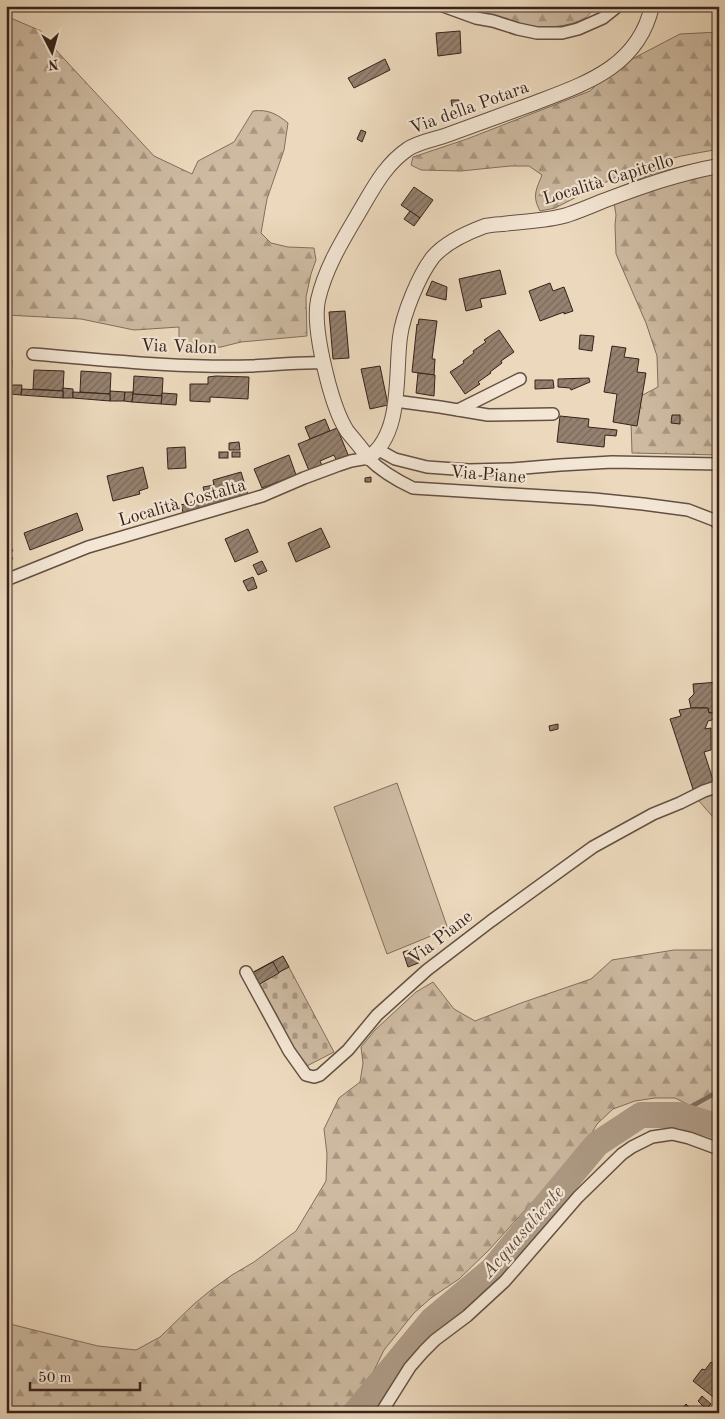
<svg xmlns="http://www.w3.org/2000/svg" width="725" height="1419" viewBox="0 0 725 1419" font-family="'Old Standard TT',serif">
<defs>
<pattern id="forest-firs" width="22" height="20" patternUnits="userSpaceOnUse" patternTransform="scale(1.25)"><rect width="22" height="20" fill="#cdbaa1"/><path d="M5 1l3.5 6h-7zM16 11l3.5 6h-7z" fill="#a79782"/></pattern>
<pattern id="cemetery-stones" width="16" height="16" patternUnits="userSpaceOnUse" patternTransform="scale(1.25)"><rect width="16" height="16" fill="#cdbaa1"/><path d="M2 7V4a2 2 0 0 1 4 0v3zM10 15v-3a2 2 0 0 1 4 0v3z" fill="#a79782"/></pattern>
<pattern id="building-hatch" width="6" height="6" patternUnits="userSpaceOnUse" patternTransform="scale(1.25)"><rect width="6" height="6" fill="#95816f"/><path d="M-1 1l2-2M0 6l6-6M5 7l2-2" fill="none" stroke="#7a695a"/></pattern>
</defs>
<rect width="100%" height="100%" fill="#ecd9bd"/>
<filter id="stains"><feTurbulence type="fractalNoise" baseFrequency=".004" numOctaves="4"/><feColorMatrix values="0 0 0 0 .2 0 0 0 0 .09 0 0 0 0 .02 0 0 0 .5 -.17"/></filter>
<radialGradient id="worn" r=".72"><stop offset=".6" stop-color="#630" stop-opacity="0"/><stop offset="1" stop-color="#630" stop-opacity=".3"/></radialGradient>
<g fill="url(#forest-firs)" stroke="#826e5e">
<path d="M463,6H595C592,10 589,16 585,18C551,37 496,22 463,6Z"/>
<path d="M6,16L41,31L42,35L154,156L192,174L198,161L234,142L253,111C268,109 277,114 288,123L284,150L267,199L261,233L271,243L288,247L314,248L316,260L311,274L306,297L307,336L241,342L221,347L179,349V327L134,330L81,319L6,315Z"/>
<path d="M719,32V149L681,156L649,165L616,177L555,208L540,211C532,196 536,190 542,175L529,166H510L461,171L421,170L411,165L413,157L467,139L590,91L611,70L680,34Z"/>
<path d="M719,159V455L632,453L631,421L635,399L658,387L657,356L646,323L616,254L615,225L616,215L612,190L652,174L683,166Z"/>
<path d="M719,778V818L712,816L692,793Z"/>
<path d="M674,950H719V1120L675,1098H655L635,1101L613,1109L597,1124L586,1143L570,1162L535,1199L489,1250L459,1279L431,1298L414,1313L384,1350L363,1393L346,1413H6V1323L98,1346L136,1350L160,1337L194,1304L211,1290L232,1275L254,1262L296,1231L326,1181L327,1154L324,1129L339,1098L360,1082L363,1063L361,1047L375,1030L416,992L433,982L454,1009L475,1021L521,1003L591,979L612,960Z"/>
</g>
<path fill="url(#cemetery-stones)" stroke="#826e5e" d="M283,956L334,1052L303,1068L250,974Z"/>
<path fill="#cdbaa1" stroke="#826e5e" d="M397,783L448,929L387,954L334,807Z"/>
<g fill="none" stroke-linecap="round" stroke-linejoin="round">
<path stroke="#7e6b5b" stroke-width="4.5" d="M676,1115L719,1091"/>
<path stroke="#ae9b86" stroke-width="26" d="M355,1413L432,1320L492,1270L597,1144L641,1115H680L719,1127"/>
</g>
<g fill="url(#building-hatch)" stroke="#36221a">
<path d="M460,31L461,53L438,56L436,33Z"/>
<path d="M385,59L390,70L354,88L348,78Z"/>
<path d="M451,100H459L460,105L452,106Z"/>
<path d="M361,130L366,132L362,142L357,139Z"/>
<path d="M414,187L433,200L420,218L401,205Z"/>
<path d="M410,211L420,218L414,226L404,219Z"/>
<path d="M500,270L506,294L480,299L482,307L466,311L459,279Z"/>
<path d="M432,281L447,287L446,300L426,295Z"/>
<path d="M550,283L553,291L564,287L573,311L564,314V312L540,321L529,291Z"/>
<path d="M345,311L349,358L333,359L329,312Z"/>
<path d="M419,319L437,321L432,359H435L434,375L412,372L417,324L418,325Z"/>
<path d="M499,330L514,352L501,361L502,363L490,372L491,373L478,382L480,384L465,394L450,372L464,363L463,361L474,353L473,351L486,342L484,340Z"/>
<path d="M580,335L594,336L592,351L579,349Z"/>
<path d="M612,346L626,348L624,357L639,359L637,372L646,373L637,426L613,422L617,394L604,392Z"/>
<path d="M6,360H12L11,388L6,387Z"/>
<path d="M380,366L388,405L370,409L361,369Z"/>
<path d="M34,370L64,371L63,391L33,389Z"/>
<path d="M81,371L111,373L110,394L80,392Z"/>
<path d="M418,373L435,375L434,396L416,393Z"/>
<path d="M134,376L163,378L162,396L133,394Z"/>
<path d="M216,376L249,377L248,399L210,397V402L190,401V384H208V377Z"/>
<path d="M589,378L590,382L571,390L570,388L558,387V379Z"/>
<path d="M535,380H553L554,388L535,389Z"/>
<path d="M11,385H22L21,395L10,394Z"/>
<path d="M6,387L11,388L10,394H6Z"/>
<path d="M63,388L73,389V398H63Z"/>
<path d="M22,389L63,391V398L21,395Z"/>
<path d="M110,391L125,392L124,401H110Z"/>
<path d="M73,392L110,394V401L73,398Z"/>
<path d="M125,392H133L132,402L124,401Z"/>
<path d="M162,393L177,394L176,405L161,404Z"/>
<path d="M133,394L162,396L161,404L132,402Z"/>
<path d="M672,415H680V424L671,423Z"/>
<path d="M560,416L589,419L588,427L617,430L616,436L605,435L604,447L557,442Z"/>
<path d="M325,419L330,431L310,439L305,427Z"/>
<path d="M337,428L349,457L337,462L334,455L320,461L323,468L310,473L298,444Z"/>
<path d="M239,442L240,450H229V443Z"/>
<path d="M185,447L186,468L168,469L167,448Z"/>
<rect x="219" y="452" width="9" height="6"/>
<rect x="232" y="452" width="8" height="5"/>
<path d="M289,455L296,475L262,488L254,469Z"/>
<path d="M143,467L148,488L139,491L140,494L113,501L107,476Z"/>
<path d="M241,472L249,498L184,516L181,505L206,498L203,487L214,485L213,480Z"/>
<path d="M371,477V482H365V478Z"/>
<path d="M77,513L83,530L30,550L24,533Z"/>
<path d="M321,528L330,547L296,562L288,543Z"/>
<path d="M248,529L258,552L235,562L225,539Z"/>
<path d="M6,535L13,551L10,552L13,559L6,562Z"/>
<path d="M262,561L267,571L258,575L253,565Z"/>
<path d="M253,577L257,588L248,591L243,581Z"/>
<path d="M719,682V712L709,713L708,708H691L689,699L694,694L693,684Z"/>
<path d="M691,708H708L709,713L719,712V718L708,721L705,729L711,728V750L704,752L714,783L693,789L670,719L681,716L679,710Z"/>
<path d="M558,724V729L550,731L549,726Z"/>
<path d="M416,948L421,962L408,967L403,952Z"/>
<path d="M283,956L289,967L255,985L250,974Z"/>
<path d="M273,962L279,973L258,985L252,973Z"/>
<path d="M711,1362L719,1368V1398L717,1400L693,1381L702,1369L705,1370Z"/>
<path d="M702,1396L711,1404L706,1409L698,1401Z"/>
<path d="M686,1404L690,1408L687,1413H679Z"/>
</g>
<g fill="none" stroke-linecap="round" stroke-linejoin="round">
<g stroke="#645043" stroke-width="14">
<g id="minor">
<path d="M443,6L476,18L493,21L518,29L537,33H562L578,29L603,18L618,6"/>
<path d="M33,354C106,360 178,368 251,366C275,365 298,362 323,363"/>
<path d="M395,401L440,407L488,415L553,414"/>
<path d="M458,410L520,379"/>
<path d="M377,449L395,459L427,467L469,470L512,469L560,465L612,462L719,464"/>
<path d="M6,580L88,547L262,496L304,478L339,465L351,461L368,458C382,472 396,480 413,488L594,499L643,504L688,510L714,520L719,524"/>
<path d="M246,972L289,1051L306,1075L314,1077L320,1075L348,1050L377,1015L427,970L491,921L593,847L653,814L680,803L704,791L719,786"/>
<path d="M381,1413L410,1367L424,1351L435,1340L467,1316L505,1281L578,1197L622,1154L632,1147L652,1137L672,1134L689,1138L719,1149"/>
</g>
</g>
<g stroke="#645043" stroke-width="16">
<path id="tertiary" d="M652,6C638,68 584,84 532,104C504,114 475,125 447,135C436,139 418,142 408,149C384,165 372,191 358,214C342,241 325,269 318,300C312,328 331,406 347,431C354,440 362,448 368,458C403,434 395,374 400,337C403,314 419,275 433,257C446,242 466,233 485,226C491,225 497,224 503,224C525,221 547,221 567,215C579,211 591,206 603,201C640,187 679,173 719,166"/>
</g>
<use href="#minor" stroke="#f3e6d4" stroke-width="11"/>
<use href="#tertiary" stroke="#f3e6d4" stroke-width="14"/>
</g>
<g text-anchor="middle" stroke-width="4.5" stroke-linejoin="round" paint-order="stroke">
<g font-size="18" fill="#36221a" stroke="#f3e6d4">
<text transform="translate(469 107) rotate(-20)" y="6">Via della Potara</text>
<text transform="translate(608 179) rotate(-17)" y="6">Località Capitello</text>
<text transform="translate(179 346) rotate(2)" y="6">Via Valon</text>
<text transform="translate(488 474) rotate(4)" y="6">Via Piane</text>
<text transform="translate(182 502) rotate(-16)" y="6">Località Costalta</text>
<text transform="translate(440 937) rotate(-38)" y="6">Via Piane</text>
</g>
<g font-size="19" font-style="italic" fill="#604c40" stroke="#f3e6d4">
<text transform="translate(522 1231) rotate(-49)" y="7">Acquasaliente</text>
</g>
</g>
<rect width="725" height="1419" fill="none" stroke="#ecd9bd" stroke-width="25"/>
<rect x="8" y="8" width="710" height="1404" fill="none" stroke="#36221a" stroke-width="2.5"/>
<rect x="12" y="12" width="700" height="1394" fill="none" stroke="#36221a"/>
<g transform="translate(52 52) rotate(174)" stroke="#f3e6d4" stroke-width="4" paint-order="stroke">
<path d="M0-4L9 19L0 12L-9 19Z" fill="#36221a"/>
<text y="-8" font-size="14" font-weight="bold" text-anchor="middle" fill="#36221a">N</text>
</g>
<path d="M30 1382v8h110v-8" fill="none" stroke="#36221a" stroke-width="2.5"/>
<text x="38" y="1382" font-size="15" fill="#36221a" stroke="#f3e6d4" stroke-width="4" paint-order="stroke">50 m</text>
<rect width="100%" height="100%" filter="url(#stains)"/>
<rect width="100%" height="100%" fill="url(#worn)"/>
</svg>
